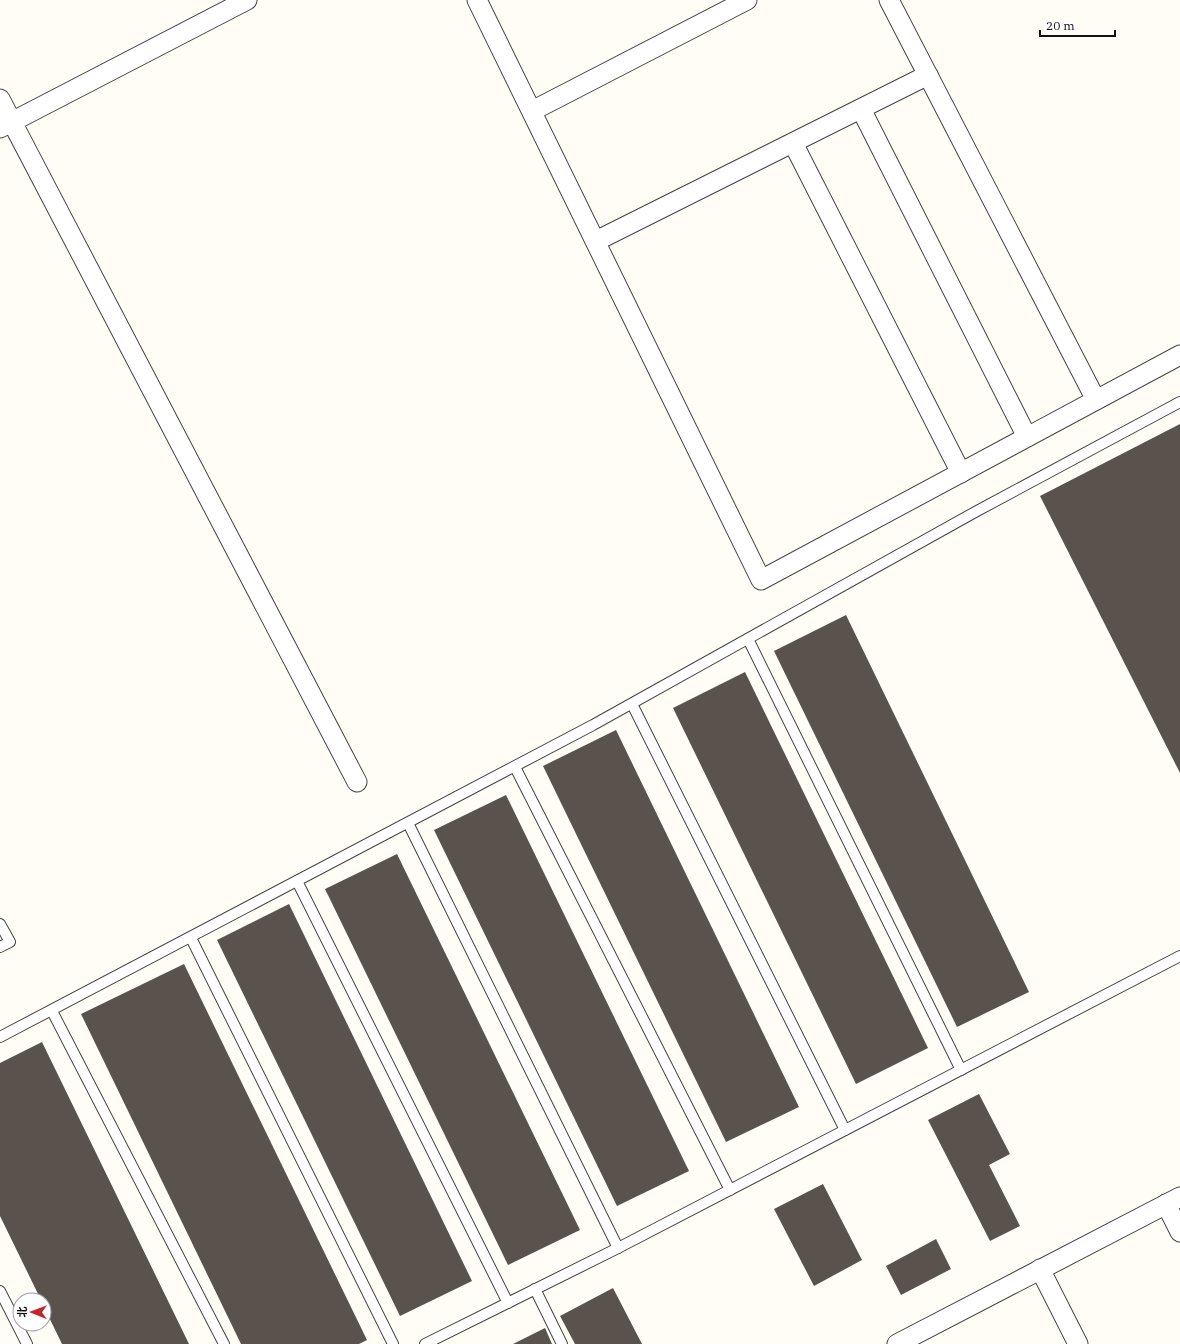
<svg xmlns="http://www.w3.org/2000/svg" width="1180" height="1344" viewBox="0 0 1180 1344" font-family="'IBM Plex Serif','Noto Sans SC',serif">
<rect width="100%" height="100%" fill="#fffdf5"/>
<g fill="#5a524d">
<path d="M1180,424V773L1040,496Z"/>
<path d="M846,615L1029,992L957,1027L774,651Z"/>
<path d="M745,672L928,1048L856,1084L673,708Z"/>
<path d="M616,730L799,1107L726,1142L543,766Z"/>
<path d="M506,795L689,1171L617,1206L434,830Z"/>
<path d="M397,854L580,1230L508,1265L325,889Z"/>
<path d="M289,904L472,1281L400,1316L217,940Z"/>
<path d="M184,964L367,1340L359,1344H241L81,1014Z"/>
<path d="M42,1042L189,1344H62L44,1307V1300H41L0,1216V1063Z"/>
<path d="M979,1094L1010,1154L989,1165L1020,1226L990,1241L928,1120Z"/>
<path d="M823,1184L862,1260L814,1286L774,1209Z"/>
<path d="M936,1239L951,1269L901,1295L886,1266Z"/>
<path d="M613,1288L642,1344H575L560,1316Z"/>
<path d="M545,1328L552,1344H513Z"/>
</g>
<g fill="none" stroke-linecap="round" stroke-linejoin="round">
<g stroke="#444" stroke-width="12">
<g id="lane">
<path d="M748,639L961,1070"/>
<path d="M632,704L845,1130"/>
<path d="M515,767L730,1190"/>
<path d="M408,823L618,1248"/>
<path d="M297,881L508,1303"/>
<path d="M0,924L10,942L0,947"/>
<path d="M191,938L393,1344"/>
<path d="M52,1011L224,1344"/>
<path d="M0,1037L593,725L977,511L1180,402"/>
<path d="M535,1289L562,1344"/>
<path d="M0,1291L27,1344"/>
<path d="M425,1344L618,1248L1180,956"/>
</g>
</g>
<g stroke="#444" stroke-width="21">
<g id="street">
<path d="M477,0L761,580L1180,355"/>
<path d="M889,0L1096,400"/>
<path d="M0,99L357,782"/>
<path d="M861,109L1027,437"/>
<path d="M532,111L747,0"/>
<path d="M0,128L247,0"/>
<path d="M793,143L961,473"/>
<path d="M596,241L928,75"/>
<path d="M1166,1204L1180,1232"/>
<path d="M1040,1269L1078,1344"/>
<path d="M897,1344L1180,1197"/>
</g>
</g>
<use href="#lane" stroke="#fff" stroke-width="10"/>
<use href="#street" stroke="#fff" stroke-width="19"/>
</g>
<g transform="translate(32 1312) rotate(271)"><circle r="19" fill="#ffffff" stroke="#a0a0a0"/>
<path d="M0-3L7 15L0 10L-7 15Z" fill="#c4262e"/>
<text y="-6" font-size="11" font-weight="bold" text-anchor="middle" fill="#111111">北</text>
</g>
<path d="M1040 30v6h75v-6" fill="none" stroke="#111111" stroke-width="2"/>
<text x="1046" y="30" font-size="12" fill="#111111" stroke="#ffffff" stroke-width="3" paint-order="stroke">20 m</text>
</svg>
